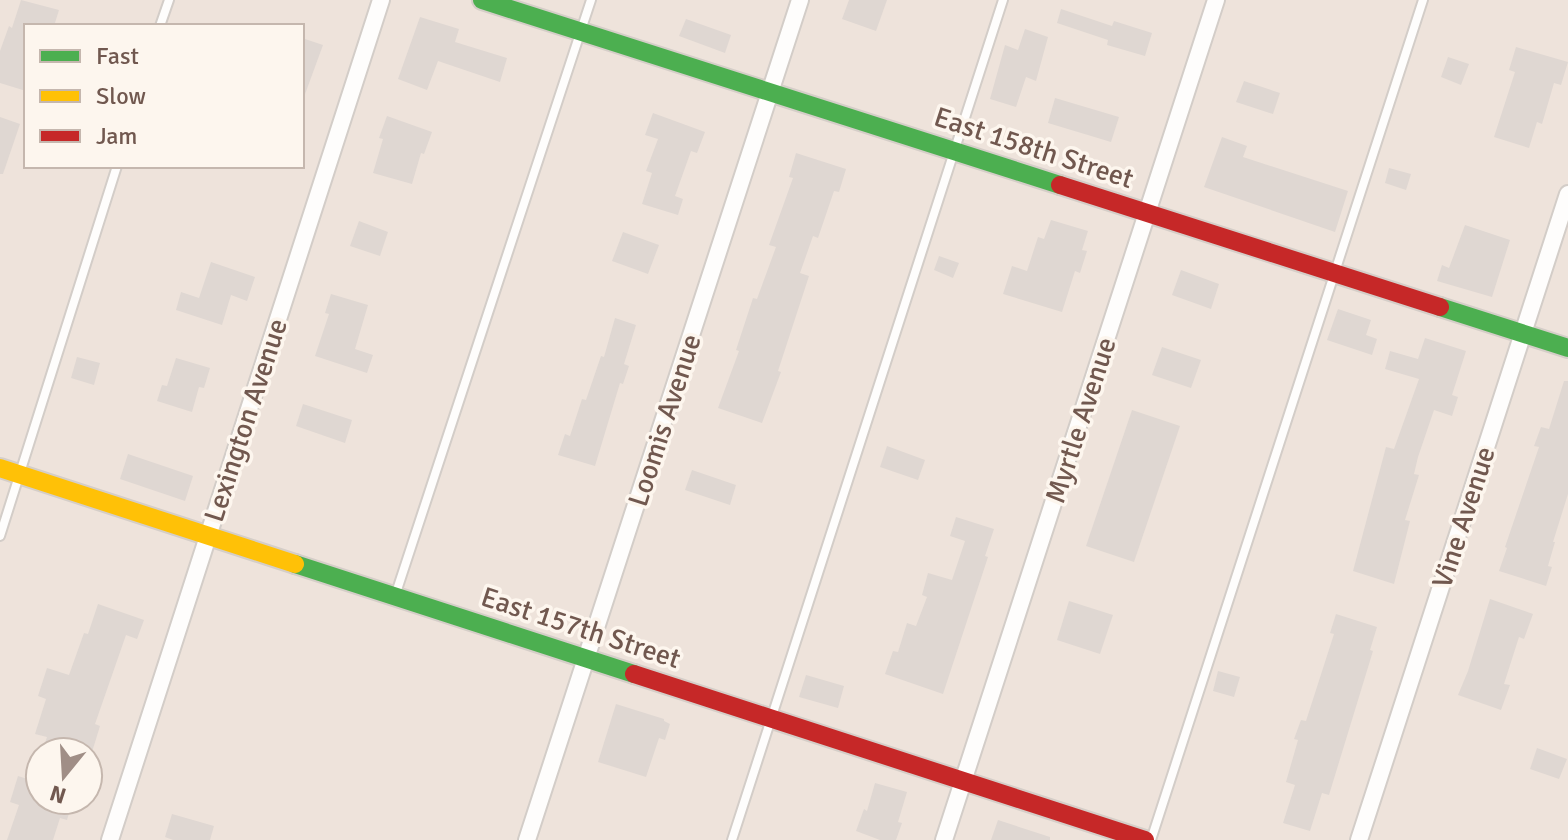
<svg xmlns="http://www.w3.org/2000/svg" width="1568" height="840" viewBox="0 0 1568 840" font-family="Signika,sans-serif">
<rect width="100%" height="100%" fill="#f6f1ec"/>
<path fill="#eee3db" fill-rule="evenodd" d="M0,0H1568V840H0ZM26,26H302V166H26ZM40,752H88V800H40Z"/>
<g fill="#dfd7d2">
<path d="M21,0L59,10L54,26H26V91L0,83V51L9,26L12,28Z"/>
<path d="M849,0H887L876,31L842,19Z"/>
<path d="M1061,9L1112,26L1114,21L1152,33L1145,56L1107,45L1108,40L1057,23Z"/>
<path d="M420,17L459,29L455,42L507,58L500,82L438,61L427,90L398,79Z"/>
<path d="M686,19L731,35L725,53L679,36Z"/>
<path d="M1025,29L1048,37L1036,81L1026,77L1016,107L990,99L1005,45L1018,50Z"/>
<path d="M302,38L323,45L304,97H302Z"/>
<path d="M1516,47L1568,62L1561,85L1554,83L1542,124L1537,122L1529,148L1494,137L1515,72L1509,70Z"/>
<path d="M1448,57L1469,64L1461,85L1441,77Z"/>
<path d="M1244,81L1280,93L1273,114L1236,102Z"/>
<path d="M1055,98L1119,117L1111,142L1048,123Z"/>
<path d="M653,113L705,132L697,153L691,151L675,196L683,199L678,215L642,204L652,173L646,171L658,139L645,135Z"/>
<path d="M387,116L432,132L424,154L421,153L412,184L373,173L383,139L379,138Z"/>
<path d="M0,117L20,124L3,174H0Z"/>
<path d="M1222,137L1247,146L1243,157L1348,191L1335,232L1204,187Z"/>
<path d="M796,153L846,169L839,192L834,191L818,238L813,236L800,273L809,276L778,371L781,372L762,423L718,408L739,351L736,350L753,298L757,299L776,247L769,245L793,178L789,177Z"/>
<path d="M1389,168L1411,174L1406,190L1385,183Z"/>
<path d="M1051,220L1088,231L1082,250L1087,251L1080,273L1075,271L1062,312L1003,294L1012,266L1027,271L1038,237L1044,239Z"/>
<path d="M359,221L388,232L380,256L350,246Z"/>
<path d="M1465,225L1510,240L1492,297L1437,281L1442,265L1449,268Z"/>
<path d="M623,232L659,245L648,274L612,261Z"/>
<path d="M939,256L959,263L953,278L934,270Z"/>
<path d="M211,262L255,277L247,301L231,295L222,325L176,310L181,292L199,298Z"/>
<path d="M1181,270L1219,284L1211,309L1172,295Z"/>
<path d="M331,294L368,305L355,349L373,355L367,373L315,356L329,314L325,313Z"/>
<path d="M1338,309L1371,320L1366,335L1377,339L1372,355L1327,340Z"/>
<path d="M615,318L636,325L624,364L629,366L623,384L620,383L595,466L558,455L565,434L570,436L582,399L586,400L601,356L604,357Z"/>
<path d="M1425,338L1466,351L1452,395L1458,397L1452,416L1434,410L1418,457L1414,474L1419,475L1405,520L1410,521L1394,584L1353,571L1386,447L1394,449L1419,379L1385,369L1390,351L1418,359Z"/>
<path d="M1162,347L1201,360L1191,388L1152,375Z"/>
<path d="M77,357L100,363L94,385L71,378Z"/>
<path d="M176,358L210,368L204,388L199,387L192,412L157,401L162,385L167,386Z"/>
<path d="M1564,381H1568V494L1553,542H1555L1548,566L1552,567L1546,586L1499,571L1507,548L1505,547L1539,447L1534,446L1541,427L1549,429Z"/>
<path d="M303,404L352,420L345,443L296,426Z"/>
<path d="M1132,410L1180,426L1134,562L1086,546Z"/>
<path d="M887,446L925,460L918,480L880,467Z"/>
<path d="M128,454L193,476L185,501L120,479Z"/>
<path d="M692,470L736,485L730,505L685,490Z"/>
<path d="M956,517L994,529L985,556L988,557L943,694L885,674L893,651L898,652L907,623L916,626L927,597L922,595L928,573L952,580L965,541L950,536Z"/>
<path d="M1490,599L1533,614L1524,639L1519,637L1504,684L1510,685L1501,710L1458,695L1468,671Z"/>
<path d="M1069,601L1113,615L1100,654L1057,640Z"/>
<path d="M98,604L144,620L137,639L126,635L95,724L100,726L92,752H42L47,737L35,734L46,699L38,696L47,668L69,675L84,633L88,634Z"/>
<path d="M1336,614L1377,627L1370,650L1373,651L1329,795L1322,793L1310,831L1283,823L1295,785L1286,782L1298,740L1294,739L1301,720L1306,721L1334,634L1330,633Z"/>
<path d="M1218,671L1240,677L1234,697L1213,691Z"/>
<path d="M806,675L844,686L838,708L799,697Z"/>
<path d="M616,704L664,719V721L670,724L665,740L659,738L646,777L598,762Z"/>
<path d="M1537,748L1567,759L1559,779L1530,769Z"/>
<path d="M18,776L40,783V800H73L67,820L60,818L53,840H7L19,805L10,802Z"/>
<path d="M875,783L907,792L898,822L902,823L896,840H880L856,831L864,809L867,811Z"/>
<path d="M172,814L214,826L210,840H173L165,837Z"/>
<path d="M998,820L1050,837V840H991Z"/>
</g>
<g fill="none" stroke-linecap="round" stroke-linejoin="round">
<g stroke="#d3cdc8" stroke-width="12">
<g id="lane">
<path d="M160,26L169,0"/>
<path d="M0,536L117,166"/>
<path d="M395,596L591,0"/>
<path d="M732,840L1003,0"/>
<path d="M1151,840L1423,0"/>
</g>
</g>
<g stroke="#d3cdc8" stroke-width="20">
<g id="street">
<path d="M110,840L381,0"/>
<path d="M527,840L800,0"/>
<path d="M944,840L1216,0"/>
<path d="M1359,840L1568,194"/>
</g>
</g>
<g stroke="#d5cec8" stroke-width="22">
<g id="fast">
<path d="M482,0L1060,185"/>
<path d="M1440,307L1568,348"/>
<path d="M295,564L634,674"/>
</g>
</g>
<g stroke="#d5cec8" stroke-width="22">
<path id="slow" d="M0,468L295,564"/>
</g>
<g stroke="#d5cec8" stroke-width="22">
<g id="jam">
<path d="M1060,185L1440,307"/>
<path d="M634,674L1145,840"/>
</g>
</g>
<use href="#lane" stroke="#fefdfc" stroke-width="8"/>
<use href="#street" stroke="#fefdfc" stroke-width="16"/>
<use href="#fast" stroke="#4caf50" stroke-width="18"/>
<use href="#slow" stroke="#ffc107" stroke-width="18"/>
<use href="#jam" stroke="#c62828" stroke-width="18"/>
</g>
<g text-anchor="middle" stroke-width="7" stroke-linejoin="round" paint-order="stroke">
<g font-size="28" fill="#71584f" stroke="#fdf6ee">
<text transform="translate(1034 147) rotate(18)" y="10">East 158th Street</text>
<text transform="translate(245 420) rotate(-72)" y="10">Lexington Avenue</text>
<text transform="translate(664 420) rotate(-72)" y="10">Loomis Avenue</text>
<text transform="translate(1080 420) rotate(-72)" y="10">Myrtle Avenue</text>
<text transform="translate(1463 517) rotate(-72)" y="10">Vine Avenue</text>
<text transform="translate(581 627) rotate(18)" y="10">East 157th Street</text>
</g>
</g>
<rect x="24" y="24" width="280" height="144" fill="#fdf6ee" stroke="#c5b7ae" stroke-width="2"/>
<rect x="40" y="50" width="40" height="12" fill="#4caf50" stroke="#c5b7ae" stroke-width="2"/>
<text x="96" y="64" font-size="24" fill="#71584f">Fast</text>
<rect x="40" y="90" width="40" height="12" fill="#ffc107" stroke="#c5b7ae" stroke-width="2"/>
<text x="96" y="104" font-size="24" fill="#71584f">Slow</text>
<rect x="40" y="130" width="40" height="12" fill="#c62828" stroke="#c5b7ae" stroke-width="2"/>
<text x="96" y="144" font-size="24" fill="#71584f">Jam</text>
<g transform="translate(64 776) rotate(198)"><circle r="38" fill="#fdf6ee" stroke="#c5b7ae" stroke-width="2"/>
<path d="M0-6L14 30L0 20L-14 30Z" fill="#a08e86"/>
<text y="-12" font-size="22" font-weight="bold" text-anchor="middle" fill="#71584f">N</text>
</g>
</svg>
